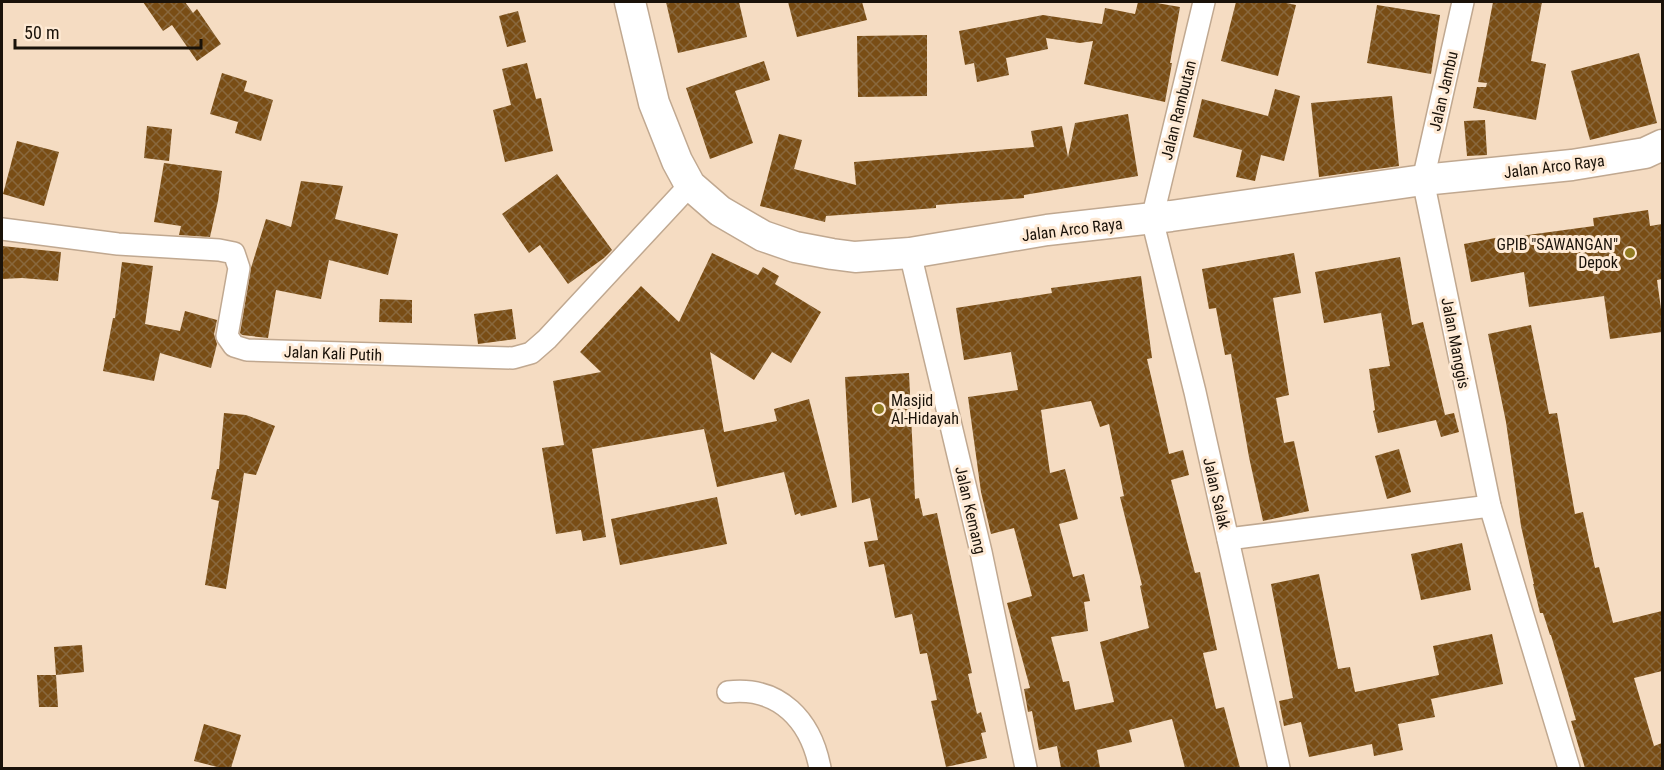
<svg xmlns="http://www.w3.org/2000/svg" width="1664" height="770" viewBox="0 0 1664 770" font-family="'Roboto Condensed',sans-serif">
<defs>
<pattern id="building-cross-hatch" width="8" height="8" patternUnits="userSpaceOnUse" patternTransform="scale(1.5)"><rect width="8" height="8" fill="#794d15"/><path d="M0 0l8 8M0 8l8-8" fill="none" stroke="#89683d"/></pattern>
</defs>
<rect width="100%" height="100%" fill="#f5dcc2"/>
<g fill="url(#building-cross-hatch)" fill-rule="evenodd">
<path d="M143,2H185L193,13L197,9L221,44L197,61L172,25L163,31Z"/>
<path d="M666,2H739L747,37L678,53Z"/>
<path d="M788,2H862L867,20L797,37Z"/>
<path d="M1138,2H1151L1180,7L1170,63H1172L1165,102L1084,84L1093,41L1080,43L1046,38L1048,49L1006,58L1009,75L977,82L974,63L965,65L959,31L1043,15L1102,24L1105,8L1135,14Z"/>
<path d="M1236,2H1282L1296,5L1278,76L1221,61Z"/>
<path d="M1493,2H1542L1531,61L1546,64L1536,120L1473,108L1477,87H1486L1487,83L1478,82Z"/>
<path d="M1377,5L1440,15L1431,74L1367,63Z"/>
<path d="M518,11L526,42L507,47L499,16Z"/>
<path d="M927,35V96L858,97L857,36Z"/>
<path d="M1639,53L1657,123L1590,140L1571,71Z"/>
<path d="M764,61L770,80L735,91L753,143L710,159L686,88Z"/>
<path d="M527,63L536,99L541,98L553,151L505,162L493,110L511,105L502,69Z"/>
<path d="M222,73L247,81L244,91L273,100L261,141L235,133L238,122L210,114Z"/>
<path d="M1275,89L1300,96L1284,161L1261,155L1255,181L1236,177L1242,150L1193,137L1202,99L1268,116Z"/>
<path d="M1392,96L1399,166L1319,177L1311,103Z"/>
<path d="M1128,114L1138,176L1024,195V198L936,205V208L826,216L825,222L760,206L779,134L802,140L794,169L856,185L854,162L1034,147L1031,131L1062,126L1068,157L1075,123Z"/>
<path d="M1485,120L1487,155L1467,156L1464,121Z"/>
<path d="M147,126L172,129L169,161L144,158Z"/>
<path d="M17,141L59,152L44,206L3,194Z"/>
<path d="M164,163L222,171L218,201L210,237L179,235L181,226L154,222Z"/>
<path d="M557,174L612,250L604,258L568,284L540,245L529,253L502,214Z"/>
<path d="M301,181L343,186L335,219L398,234L388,275L329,260L321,299L276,290L268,338L242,335L240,333L251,268L266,219L291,227Z"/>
<path d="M1648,210L1650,226L1662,224V279L1657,280L1662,316V332L1610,339L1604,296L1529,307L1524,272L1471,282L1464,244L1511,235L1512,237L1594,226L1593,218Z"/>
<path d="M2,246L61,252L58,281L22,278L2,279Z"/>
<path d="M712,253L758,275L763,267L779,276L775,284L821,312L791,363L772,352L754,380L710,352L724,432L777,421L774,409L809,399L837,507L801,516L800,513L795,515L784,472L717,487L704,429L592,449L606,537L583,541L581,530L556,534L542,448L564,445L553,381L601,372L580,352L641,286L679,322Z"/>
<path d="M1294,253L1301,293L1273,298L1289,395L1276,398L1284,443L1294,441L1309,511L1263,521L1249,457L1231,354L1225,355L1216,308L1209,309L1202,269Z"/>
<path d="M1400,257L1412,325L1423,322L1445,415L1454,413L1459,432L1441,437L1436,420L1378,433L1373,411L1375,410L1369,369L1390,366L1381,313L1324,323L1315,272Z"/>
<path d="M122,262L153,266L145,324L180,331L185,311L217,320L214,334L217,344L211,368L160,353L154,381L103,371L113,318H115Z"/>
<path d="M1141,276L1152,358L1147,359L1169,454L1183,450L1189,475L1171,480L1195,573L1200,572L1217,650L1203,653L1216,709L1224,707L1240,768H1185L1172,719L1129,730L1132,742L1097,750L1100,768H1061L1057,746L1039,750L1032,711L1028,712L1024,689L1030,688L1007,603L1032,596L1014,528L991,534L981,492L968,397L1018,390L1011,352L964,360L956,308L1052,293L1051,288ZM1091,401L1100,427L1109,424L1124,496L1120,497L1142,585L1140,586L1149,628L1100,642L1114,702L1075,710L1069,681L1063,682L1051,637L1088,631L1084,602L1090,601L1084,574L1073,577L1059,524L1078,519L1065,469L1050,473L1041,410Z"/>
<path d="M380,299L412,300V323L379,322Z"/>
<path d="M512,309L516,339L478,344L474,314Z"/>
<path d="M1531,325L1549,414L1557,413L1575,514L1583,512L1595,568L1599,567L1613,623L1662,611V671L1634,678L1654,746L1662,743V768H1585L1571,721L1576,720L1551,635H1550L1543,613H1540L1533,584H1534L1521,526L1506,422L1488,334Z"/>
<path d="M909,373L915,499L919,498L923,516L937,513L972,673L968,674L977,714L981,712L986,732L981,733L987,758L946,767L931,701L937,700L927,653L920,654L912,614L895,618L884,564L869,567L864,542L878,540L870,498L852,503L845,377Z"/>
<path d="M224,413L246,415L275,426L256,475L244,473L226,589L205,585L219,501L211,499L217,469H219Z"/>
<path d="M1399,449L1411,492L1387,499L1375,456Z"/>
<path d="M717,497L727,544L620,565L611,519Z"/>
<path d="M1462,543L1471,590L1421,600L1411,554Z"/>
<path d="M1319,574L1338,669L1350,667L1355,692L1439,675L1433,646L1492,634L1503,684L1431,699L1435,717L1398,724L1403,750L1374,756L1372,744L1309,757L1301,722L1284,726L1279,701L1293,698L1271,584Z"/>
<path d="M82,645L84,672L56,675L54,647Z"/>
<path d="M37,675H56L58,707H39Z"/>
<path d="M204,724L241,735L231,768H221L194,761Z"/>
</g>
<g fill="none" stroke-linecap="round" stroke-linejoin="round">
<g stroke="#c0a890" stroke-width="24">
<g id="street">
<path d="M1204,2L1152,219L1195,392L1279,768"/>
<path d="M1463,2L1423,180L1490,506L1569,768"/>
<path d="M2,229L118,244L219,250L234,253L239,268L227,336L234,346L247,350L513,358L531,353L547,339L690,185"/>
<path d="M910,253L981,552L1026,768"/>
<path d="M1228,539L1490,506"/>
<path d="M728,692C780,686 811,721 820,768"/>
</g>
</g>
<g stroke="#c0a890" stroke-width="33">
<path id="secondary" d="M630,2L654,103L677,161L690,185L720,211L763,236L795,247L832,254L855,257L910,253L1047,230L1171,216L1423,180L1572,165L1645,153L1662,145"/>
</g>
<use href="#street" stroke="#fff" stroke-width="21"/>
<use href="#secondary" stroke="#fff" stroke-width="30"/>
</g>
<g fill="#907b21" stroke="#feead5" stroke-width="2">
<circle cx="1630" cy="253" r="6"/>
<circle cx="879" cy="409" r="6"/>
</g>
<g text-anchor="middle" stroke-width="6" stroke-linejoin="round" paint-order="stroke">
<g font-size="16" fill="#1a1209" stroke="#feead5">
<text transform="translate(1443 91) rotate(-77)" y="6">Jalan Jambu</text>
<text transform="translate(1178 110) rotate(-76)" y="6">Jalan Rambutan</text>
<text transform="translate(1554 166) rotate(-7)" y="6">Jalan Arco Raya</text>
<text transform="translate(1072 229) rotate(-7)" y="6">Jalan Arco Raya</text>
<text transform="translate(1456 343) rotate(79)" y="6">Jalan Manggis</text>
<text transform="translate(333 353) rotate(2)" y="6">Jalan Kali Putih</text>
<text transform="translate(1217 493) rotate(77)" y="6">Jalan Salak</text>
<text transform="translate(971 510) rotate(77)" y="6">Jalan Kemang</text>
</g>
<g font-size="16" fill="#1a1209" stroke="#feead5" text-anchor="end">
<text x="1618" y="250">GPIB "SAWANGAN"<tspan x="1618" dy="18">Depok</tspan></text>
<text x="891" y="406" text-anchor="start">Masjid<tspan x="891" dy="18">Al-Hidayah</tspan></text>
</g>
</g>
<rect width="1664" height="770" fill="none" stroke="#1a1209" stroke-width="6"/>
<path d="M15 39v9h186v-9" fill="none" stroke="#1a1209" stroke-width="3"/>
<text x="24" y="39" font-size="18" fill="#1a1209" stroke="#feead5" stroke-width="4.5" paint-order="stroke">50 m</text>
</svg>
